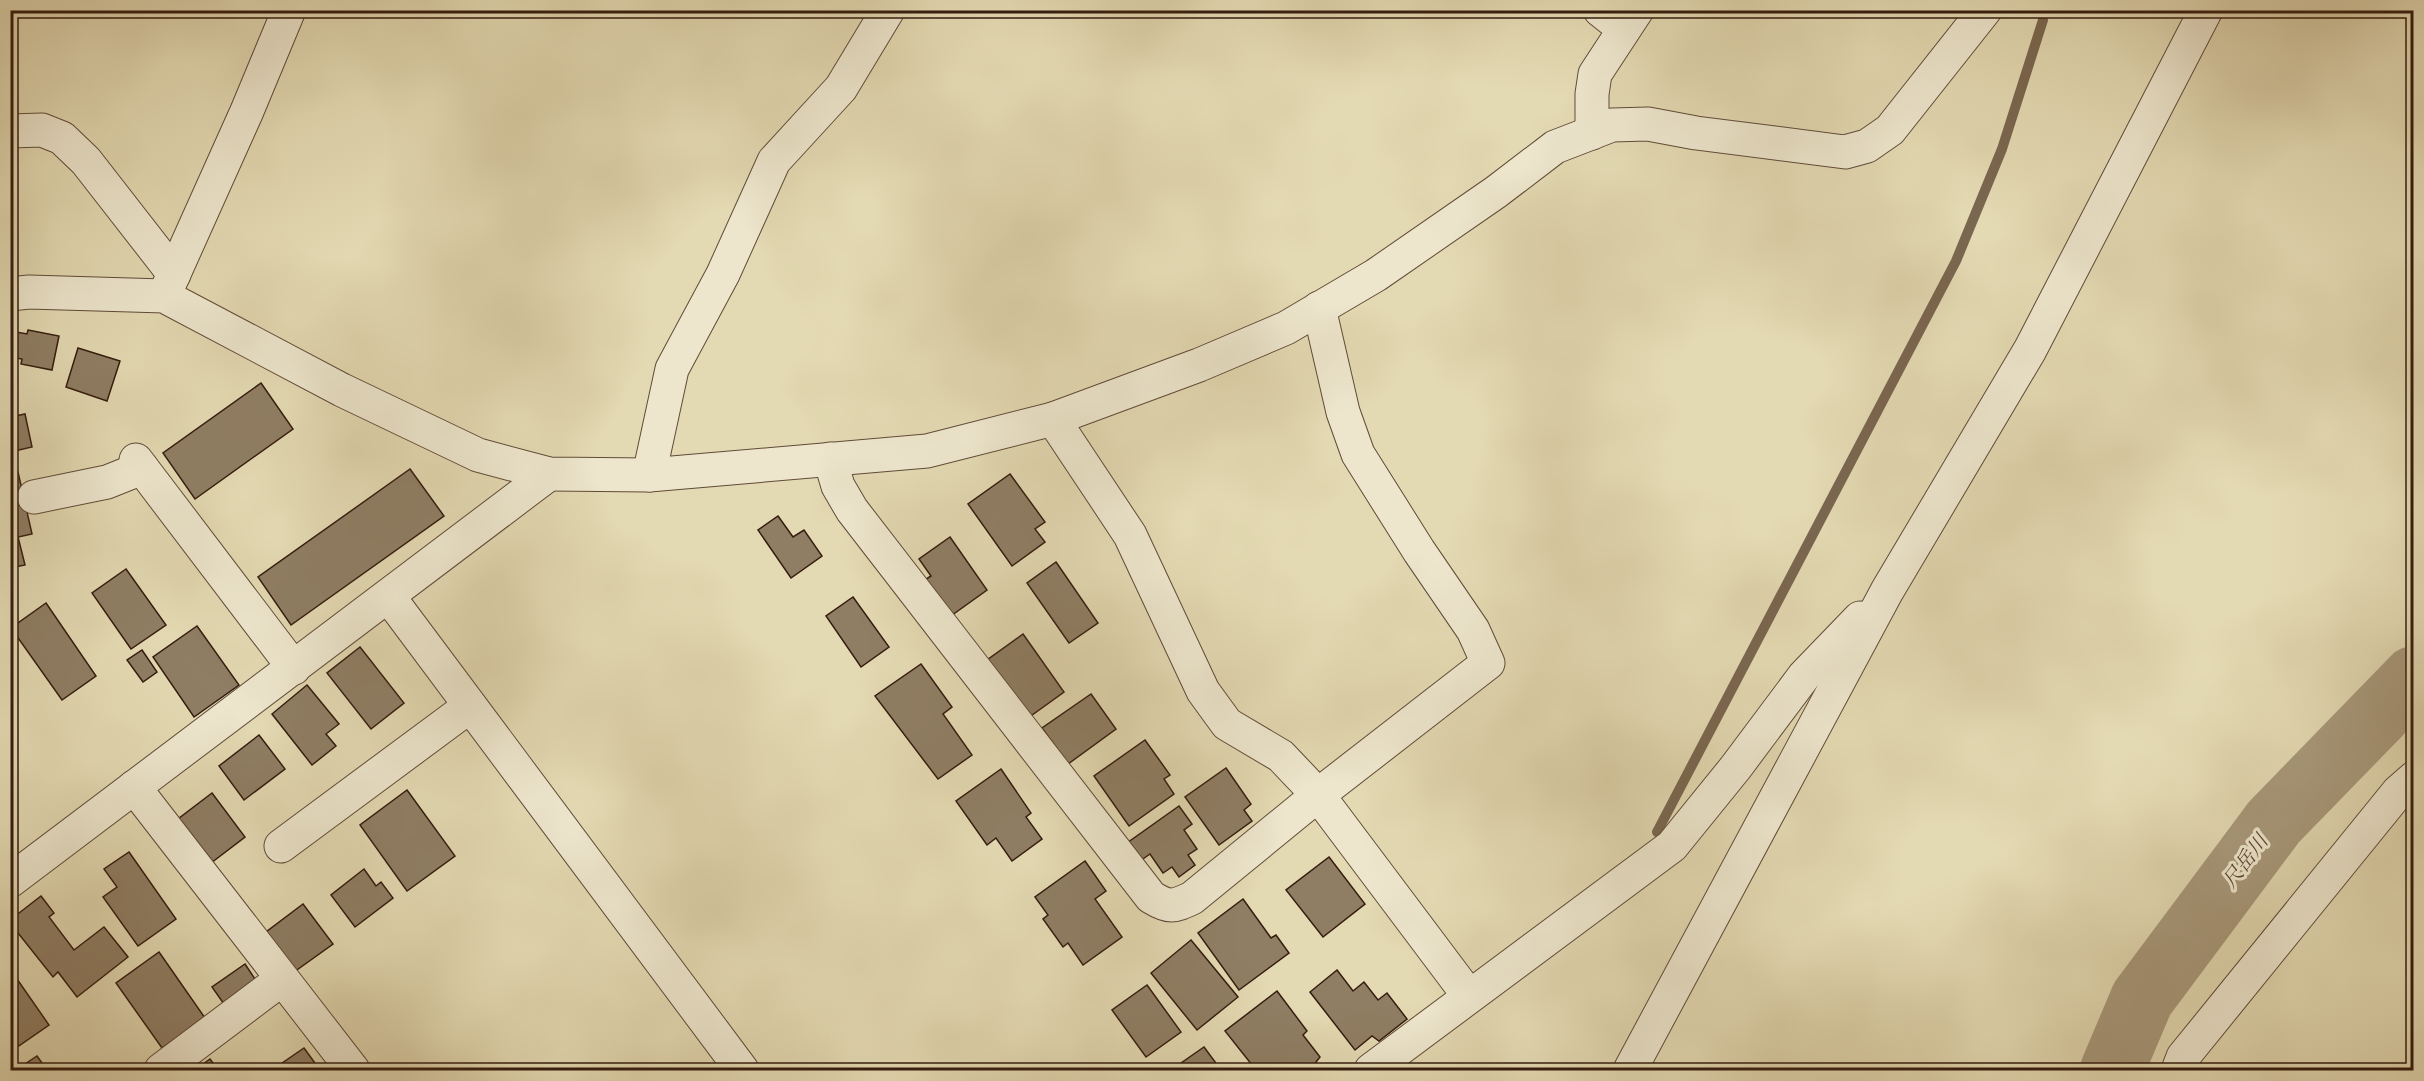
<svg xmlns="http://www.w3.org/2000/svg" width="2424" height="1081" viewBox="0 0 2424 1081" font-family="Vollkorn,'Noto Serif JP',serif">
<rect width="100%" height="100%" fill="#e3d9b2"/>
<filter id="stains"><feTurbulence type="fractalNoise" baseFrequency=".00333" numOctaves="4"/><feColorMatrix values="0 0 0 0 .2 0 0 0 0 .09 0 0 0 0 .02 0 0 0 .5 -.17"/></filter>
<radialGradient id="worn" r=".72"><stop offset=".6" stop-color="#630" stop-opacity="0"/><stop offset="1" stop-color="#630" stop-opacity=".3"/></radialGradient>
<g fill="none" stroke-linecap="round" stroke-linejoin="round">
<path stroke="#7a6750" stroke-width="10" d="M1657,832L1956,261L2002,149L2043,20"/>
<path stroke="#a8997b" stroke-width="64" d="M2112,1070L2142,999L2274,822L2414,678"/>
</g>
<g fill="#8f7e64" stroke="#351c0f" stroke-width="1.5">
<path d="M28,330L59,336L52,370L21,364L22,359L10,357V331L27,334Z"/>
<path d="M78,348L120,361L107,401L66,387Z"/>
<path d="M261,383L293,429L195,499L163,453Z"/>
<path d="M25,414L32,447L10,452V417Z"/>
<path d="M410,469L444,516L291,625L258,577Z"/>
<path d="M18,472L32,534L18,537L25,565L10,568V474Z"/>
<path d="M1010,474L1045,522L1035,529L1045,542L1012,566L968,504Z"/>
<path d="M778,516L793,537L804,530L822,556L791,578L758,530Z"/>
<path d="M950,537L987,590L948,618L923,581L931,576L919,559Z"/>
<path d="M1056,562L1098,623L1069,643L1027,583Z"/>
<path d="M126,569L166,625L131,649L92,593Z"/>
<path d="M853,597L889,647L861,667L826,616Z"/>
<path d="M46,603L96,676L62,700L11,628Z"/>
<path d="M197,626L239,685L194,717L153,657Z"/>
<path d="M1023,634L1064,692L1028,718L987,660Z"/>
<path d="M360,647L404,703L371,729L327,673Z"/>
<path d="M142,650L157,672L143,682L127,660Z"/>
<path d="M921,664L952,707L943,714L972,755L938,779L875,696Z"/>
<path d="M307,685L339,724L326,734L336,746L312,765L272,714Z"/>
<path d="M1091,694L1116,729L1068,764L1042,728Z"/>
<path d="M259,735L285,769L244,800L219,766Z"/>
<path d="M1145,740L1170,775L1164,779L1174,794L1129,826L1094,776Z"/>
<path d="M1226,768L1251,804L1244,810L1252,821L1219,845L1185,797Z"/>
<path d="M1001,769L1031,813L1026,817L1042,839L1012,861L996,838L987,845L956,801Z"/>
<path d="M407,790L455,856L407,891L360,825Z"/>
<path d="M212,793L245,837L211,863L178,819Z"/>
<path d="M1179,806L1192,824L1184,830L1197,849L1188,855L1195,865L1179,877L1172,867L1163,873L1150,854L1140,861L1127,843Z"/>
<path d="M129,852L176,919L138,946L103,897L117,887L104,869Z"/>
<path d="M1329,857L1365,904L1323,937L1286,890Z"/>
<path d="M1085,861L1106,891L1095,899L1122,937L1083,965L1068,943L1063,947L1043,919L1048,915L1035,897Z"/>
<path d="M364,869L376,886L381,882L393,898L355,927L331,895Z"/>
<path d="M41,896L54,913L49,917L74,950L104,927L128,957L77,997L58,972L53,977L10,923V920Z"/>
<path d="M1243,899L1271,938L1276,935L1289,953L1239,990L1198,933Z"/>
<path d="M303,904L333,944L294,972L266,932Z"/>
<path d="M1191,940L1238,997L1197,1030L1151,973Z"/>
<path d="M159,952L205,1018L162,1048L116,983Z"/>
<path d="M245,964L259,985L226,1007L212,987Z"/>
<path d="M10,969L49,1025L10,1052Z"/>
<path d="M1337,970L1353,991L1364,982L1378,1000L1387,993L1407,1019L1379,1041L1372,1036L1355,1050L1310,992Z"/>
<path d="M1147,985L1181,1032L1146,1057L1112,1010Z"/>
<path d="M1277,991L1307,1031L1303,1035L1320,1057L1316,1062L1323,1070H1256L1225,1031Z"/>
<path d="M1204,1047L1221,1070H1171Z"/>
<path d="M304,1048L320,1070H272Z"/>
<path d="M37,1056L47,1070H16Z"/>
<path d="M210,1059L218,1070H195Z"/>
</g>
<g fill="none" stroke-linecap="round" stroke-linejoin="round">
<g stroke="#604b38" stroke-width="35">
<g id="minor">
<path d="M1600,10L1624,29"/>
<path d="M10,131L42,130L62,138L86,161L174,274"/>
<path d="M1592,133V94L1595,74L1637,10"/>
<path d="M10,294L29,292L164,296L342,390L478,455L549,474L649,475L927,451L1053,419L1199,365L1286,328L1376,275L1496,192L1555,147L1612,125L1648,124L1696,133L1845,152L1867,146L1890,130L1985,10"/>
<path d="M164,296L247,111L289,10"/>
<path d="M1053,419L1130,535L1203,691L1227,724L1281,756L1318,795L1469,996"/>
<path d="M830,459L838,486L852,510L1151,897C1169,908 1173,907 1192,898L1318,795L1488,663L1473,630L1419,551L1358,454L1343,412L1319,308"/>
<path d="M136,460L294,668"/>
<path d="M649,475L672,369L723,274L774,161L841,88L888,10"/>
<path d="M34,497L107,482L142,468"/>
<path d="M389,597L742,1070"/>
<path d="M134,787L353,1070"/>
<path d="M281,846L470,706"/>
<path d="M10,881L549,474"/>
<path d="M161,1070L282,979"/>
<path d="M1371,1070L1672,846L1736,767L1804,676L1860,618"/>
<path d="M1630,1070L1887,591L2030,350L2206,10"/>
<path d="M2178,1070L2183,1057L2398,792L2414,778"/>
</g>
</g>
<use href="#minor" stroke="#ede6cd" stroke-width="33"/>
</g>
<g text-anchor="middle" stroke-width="6" stroke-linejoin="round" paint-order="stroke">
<g font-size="20" font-style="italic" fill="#5d4835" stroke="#ede6cd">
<text transform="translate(2245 861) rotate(-53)" y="7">尺岳川</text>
</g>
</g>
<rect width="2424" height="1081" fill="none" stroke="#e3d9b2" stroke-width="36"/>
<rect x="12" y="12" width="2400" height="1057" fill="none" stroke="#351c0f" stroke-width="3"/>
<rect x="18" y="18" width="2388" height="1045" fill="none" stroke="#351c0f" stroke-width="1.5"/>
<rect width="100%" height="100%" filter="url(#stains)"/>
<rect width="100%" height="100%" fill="url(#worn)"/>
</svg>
